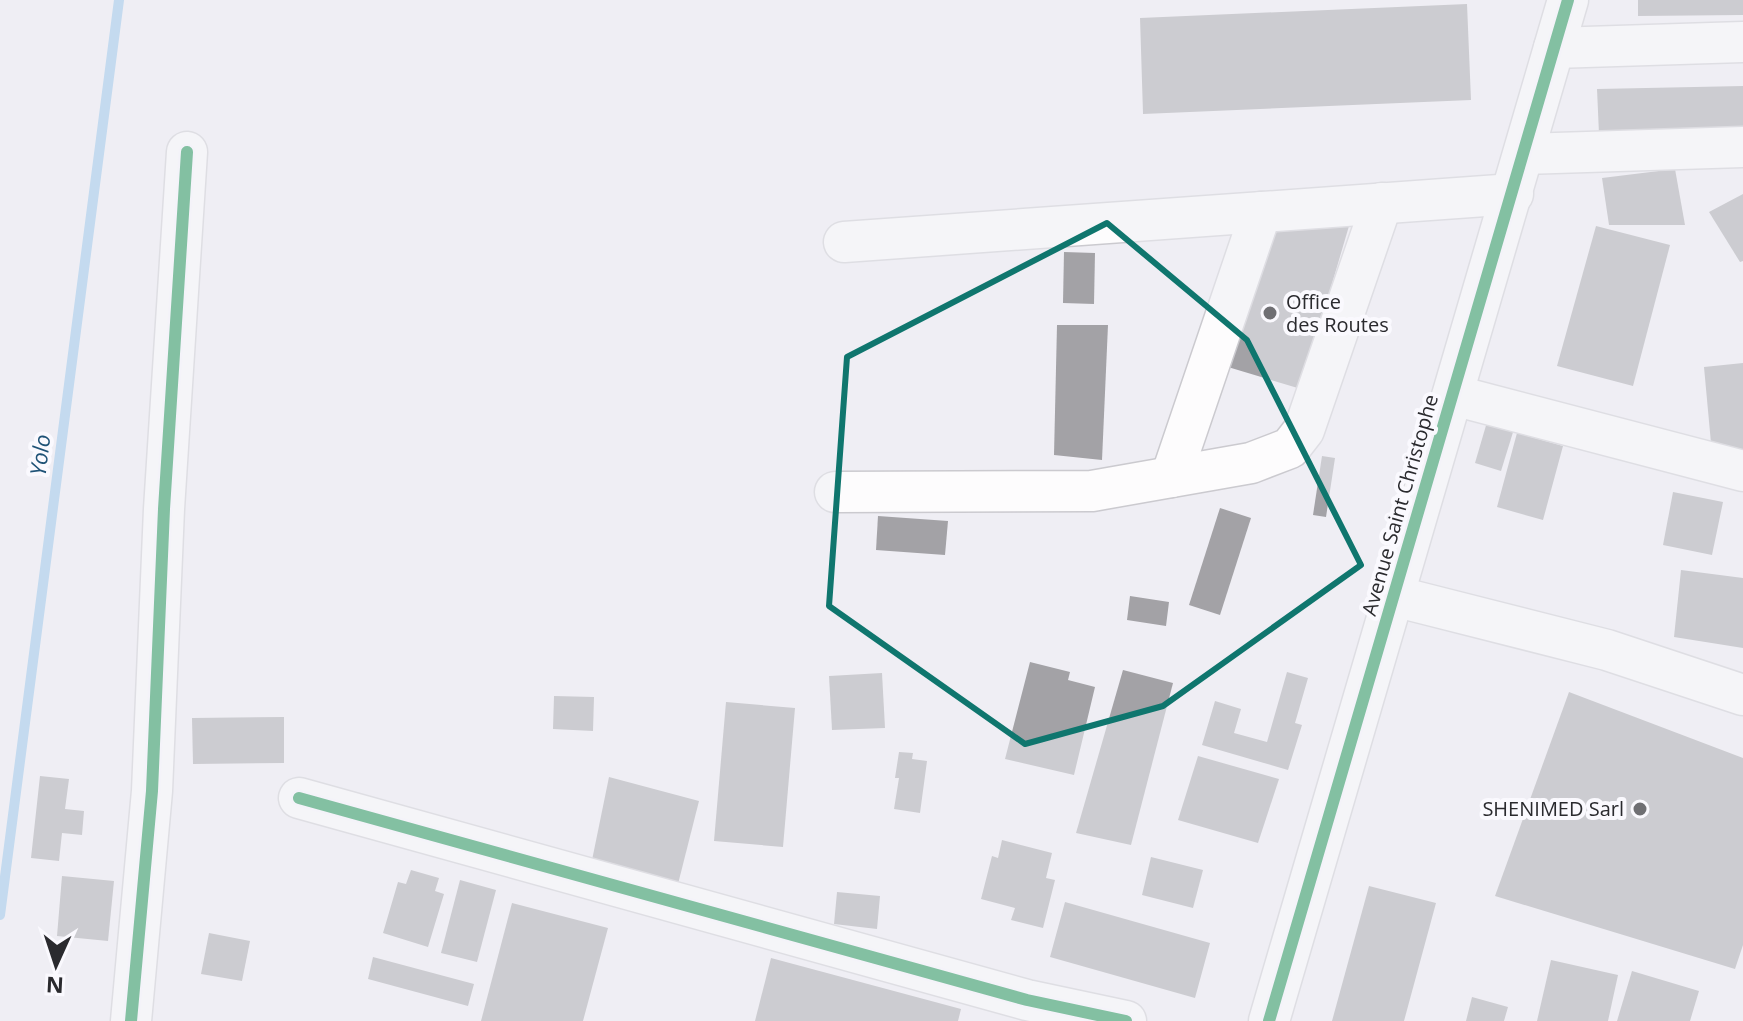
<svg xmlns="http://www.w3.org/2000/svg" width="1743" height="1021" viewBox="0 0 1743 1021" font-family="'Open Sans',sans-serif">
<rect width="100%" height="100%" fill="#efeef4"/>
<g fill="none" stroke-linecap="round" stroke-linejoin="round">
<path stroke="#90c1e8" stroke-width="10" d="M0,915L119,0"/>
</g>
<g fill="#a3a2a6">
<path d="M1638,0H1743V15L1638,16Z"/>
<path d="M1467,4L1471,100L1143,114L1140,18Z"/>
<path d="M1743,86V130L1599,134L1597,89Z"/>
<path d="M1675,169L1685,225H1609L1602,178Z"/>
<path d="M1743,194V261L1740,262L1709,212Z"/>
<path d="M1281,214L1349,226L1301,389L1218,364Z"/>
<path d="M1596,226L1670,245L1633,386L1557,366Z"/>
<path d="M1064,252L1095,253L1094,304L1063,303Z"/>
<path d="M1057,325H1108L1102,460L1054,455Z"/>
<path d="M1743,363V451L1712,454L1704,367Z"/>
<path d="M1487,422L1514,429L1501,471L1475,463Z"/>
<path d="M1517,433L1563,446L1543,520L1497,507Z"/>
<path d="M1322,456L1335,458L1326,517L1313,515Z"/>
<path d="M1673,492L1723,502L1712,555L1663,545Z"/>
<path d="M1220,508L1251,518L1220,615L1189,605Z"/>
<path d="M878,516L948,521L945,555L876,550Z"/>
<path d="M1681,570L1743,578V648L1674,637Z"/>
<path d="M1130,596L1169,602L1166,626L1127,620Z"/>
<path d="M1030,662L1070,672L1068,680L1095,687L1074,775L1005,759Z"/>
<path d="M1123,670L1173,683L1131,845L1076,833Z"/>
<path d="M1287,672L1308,678L1295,723L1302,725L1288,770L1202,745L1215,701L1241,709L1234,733L1267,742Z"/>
<path d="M882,673L885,728L832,730L829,676Z"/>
<path d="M1569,692L1743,758V945L1735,969L1495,896Z"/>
<path d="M554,696L594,697L593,731L553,729Z"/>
<path d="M726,702L795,708L783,847L714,841Z"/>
<path d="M284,717V763L193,764L192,718Z"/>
<path d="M899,752L913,753L912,759L927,761L920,813L894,809L899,778H895Z"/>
<path d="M1198,756L1279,779L1258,843L1178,820Z"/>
<path d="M40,776L69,779L65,809L84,811L82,835L62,833L59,861L31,858Z"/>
<path d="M609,777L699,801L678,884L591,865Z"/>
<path d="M1002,840L1052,853L1046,878L1055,880L1043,928L1011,920L1015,908L981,899L992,856L998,858Z"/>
<path d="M1151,857L1203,870L1193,908L1142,895Z"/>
<path d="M411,870L439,878L435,891L444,894L428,947L383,933L398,882L406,884Z"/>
<path d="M62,876L114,881L108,941L57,936Z"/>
<path d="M460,880L496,890L477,962L441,953Z"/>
<path d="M1369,886L1436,903L1404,1021H1332Z"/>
<path d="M837,892L880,896L877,929L834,924Z"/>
<path d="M1065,902L1210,943L1195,998L1050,957Z"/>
<path d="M512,903L608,928L583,1021H481Z"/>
<path d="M209,933L250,941L242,981L201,974Z"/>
<path d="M373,957L474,984L468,1006L368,979Z"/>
<path d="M771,958L961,1009L958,1021H755Z"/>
<path d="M1551,960L1618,975L1608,1021H1537Z"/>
<path d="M1632,971L1699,991L1690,1021H1617Z"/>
<path d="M1472,997L1508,1007L1504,1021H1466Z"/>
</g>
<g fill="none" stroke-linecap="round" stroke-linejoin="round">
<g stroke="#cbcacf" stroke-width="43">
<g id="minor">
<path d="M1554,48L1743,42"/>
<path d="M1524,154L1743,147"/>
<path d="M844,242L1513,194"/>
<path d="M1453,395L1743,471"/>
<path d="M1171,477L1261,212"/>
<path d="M835,492L1092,491L1251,463L1290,448L1304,430L1382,203"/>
<path d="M1394,596L1607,650L1743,695"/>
<path d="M299,798L1027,1000L1126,1021"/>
<path d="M131,1021L152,791L164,509L187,152"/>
<path d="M1269,1021L1568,0"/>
</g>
</g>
<use href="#minor" stroke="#fdfcfd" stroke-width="40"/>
<g stroke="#faf9fe" stroke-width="17">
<g id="cycleway">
<path d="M299,798L1027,1000L1126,1021"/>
<path d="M131,1021L152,791L164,509L187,152"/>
<path d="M1269,1021L1568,0"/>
</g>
</g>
<use href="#cycleway" stroke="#00873e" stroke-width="12"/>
</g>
<path d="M0 0H1743V1021H0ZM1107,223L1247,340L1361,565L1163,706L1025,744L829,606L847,357Z" fill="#efeef4" fill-opacity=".55" fill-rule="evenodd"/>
<path fill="none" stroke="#0f766e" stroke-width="6" stroke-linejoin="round" d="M1107,223L1247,340L1361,565L1163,706L1025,744L829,606L847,357Z"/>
<g fill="#6f6f73" stroke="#faf9fe" stroke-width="3">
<circle cx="1270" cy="313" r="8"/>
<circle cx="1640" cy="809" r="8"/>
</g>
<g text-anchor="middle" stroke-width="8" stroke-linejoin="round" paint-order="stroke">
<g font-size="20" fill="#2a2a2e" stroke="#faf9fe" text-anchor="start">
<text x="1286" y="309">Office<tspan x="1286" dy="23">des Routes</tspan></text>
<text x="1624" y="816" text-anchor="end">SHENIMED Sarl</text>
</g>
<g font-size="20" fill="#2a2a2e" stroke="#faf9fe">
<text transform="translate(1400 505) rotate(-74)" y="7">Avenue Saint Christophe</text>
</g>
<g font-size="22" font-style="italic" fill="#1e5276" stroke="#faf9fe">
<text transform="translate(40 455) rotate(-83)" y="8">Yolo</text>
</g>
</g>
<g transform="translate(56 965) rotate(183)" stroke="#faf9fe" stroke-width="6" paint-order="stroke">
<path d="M0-6L14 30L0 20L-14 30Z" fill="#2a2a2e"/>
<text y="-12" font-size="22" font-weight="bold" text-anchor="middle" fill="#2a2a2e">N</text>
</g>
</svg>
